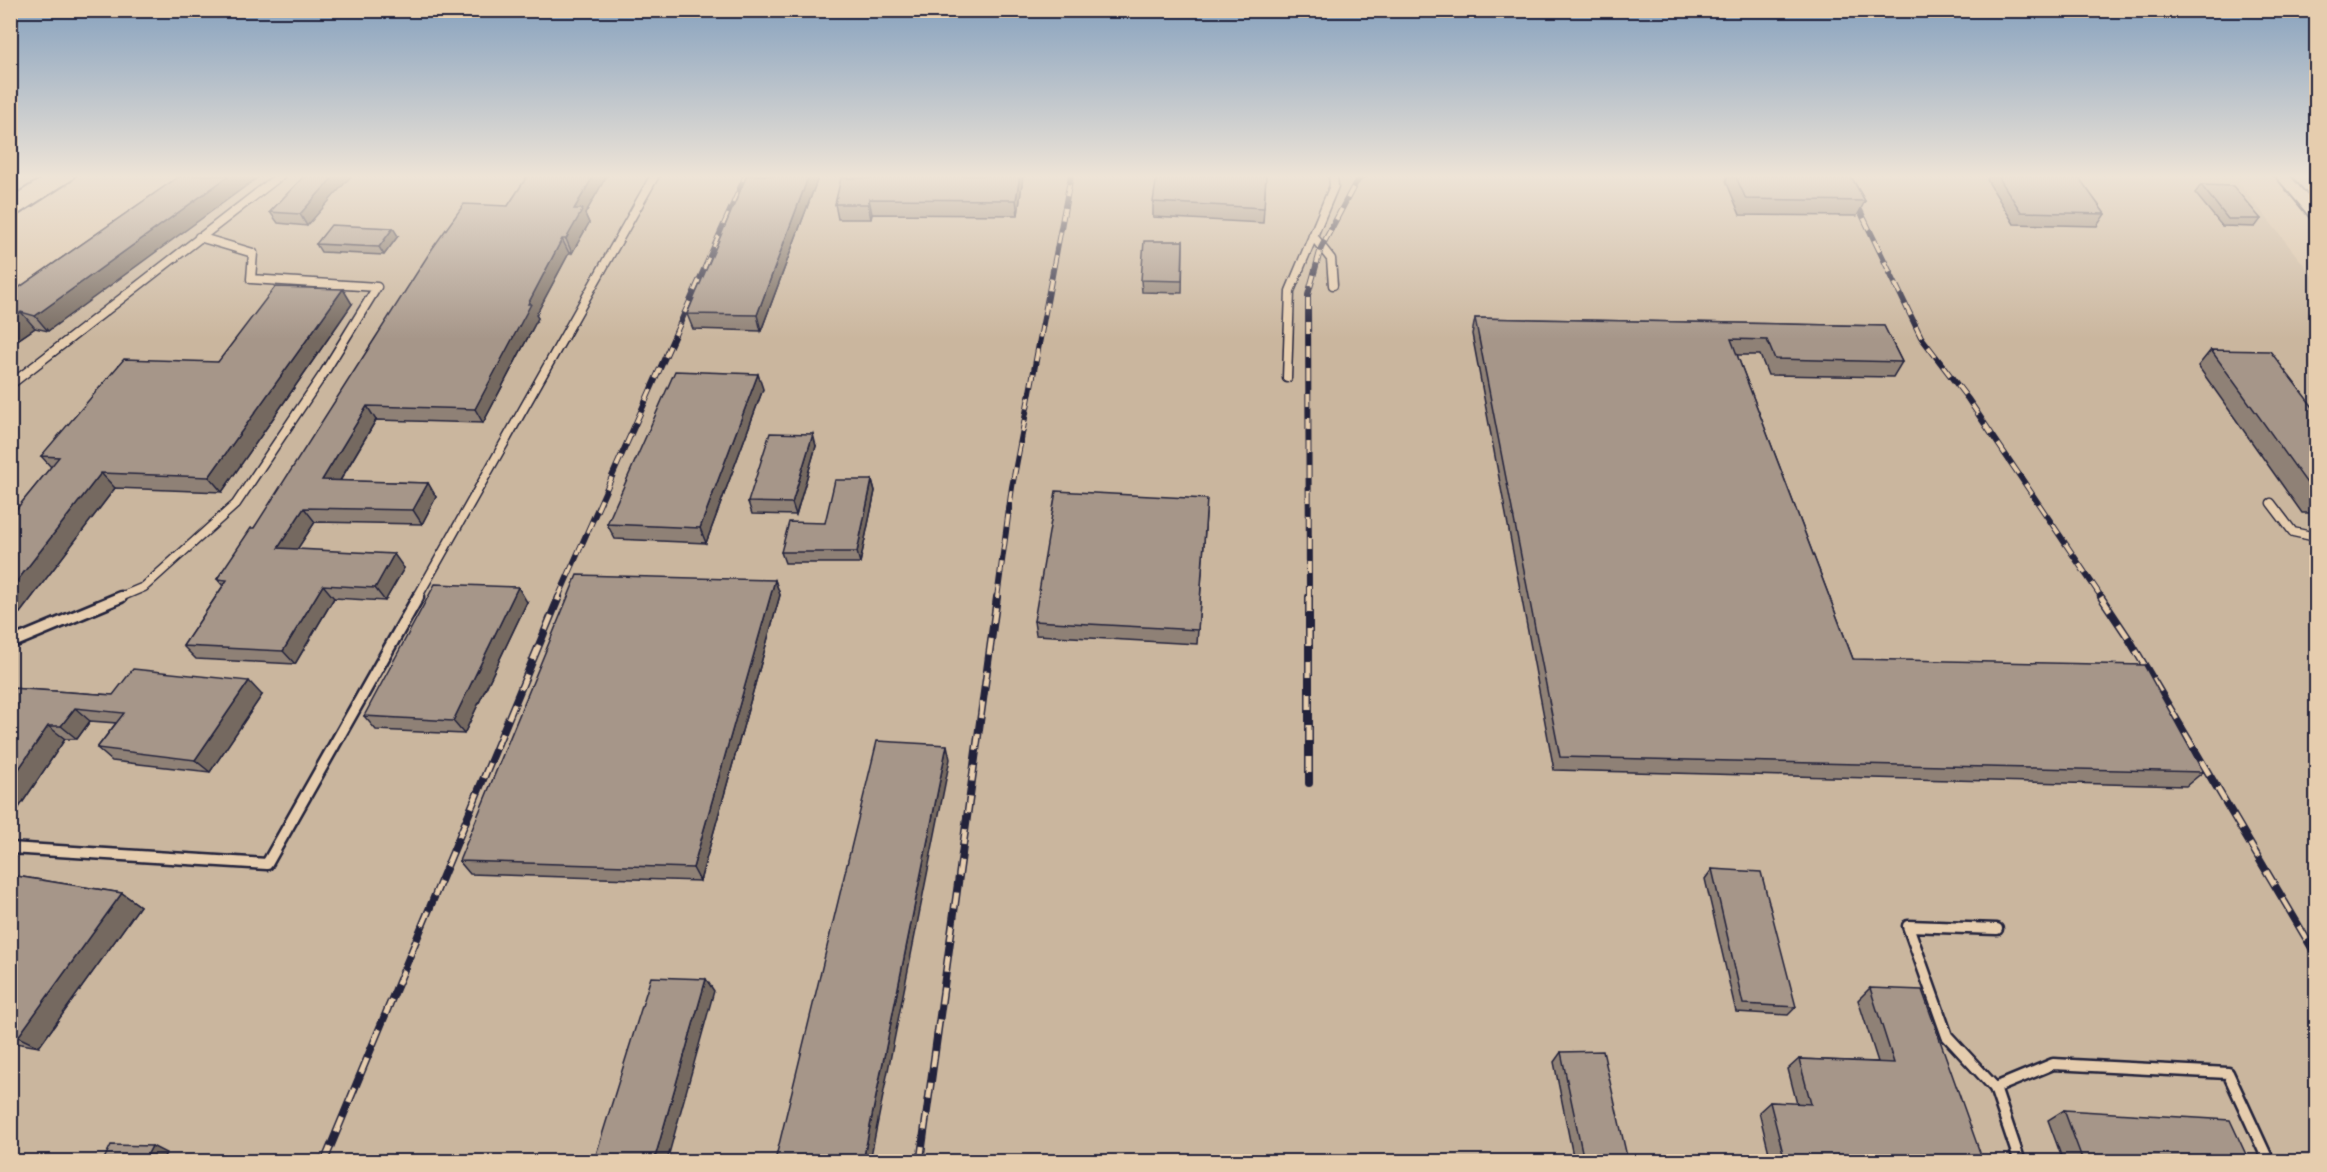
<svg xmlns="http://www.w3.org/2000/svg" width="2327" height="1172" viewBox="0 0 2327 1172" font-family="Caveat,sans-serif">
<rect width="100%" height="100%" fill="#dac3a7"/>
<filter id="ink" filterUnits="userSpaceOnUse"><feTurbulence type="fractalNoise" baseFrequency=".0167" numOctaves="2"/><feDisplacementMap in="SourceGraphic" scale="12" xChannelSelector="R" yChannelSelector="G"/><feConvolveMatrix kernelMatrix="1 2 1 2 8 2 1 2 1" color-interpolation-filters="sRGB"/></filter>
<g filter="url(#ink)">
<path fill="#cab69e" d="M200,175H2032L2238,182L2316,280V1161H11L10,310Z"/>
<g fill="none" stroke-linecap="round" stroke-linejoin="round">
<g stroke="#22223b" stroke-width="11">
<g id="service-far1">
<path d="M1313,236L1331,259L1333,285"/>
<path d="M1287,378L1290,291L1334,186L1333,175"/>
<path d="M10,385L281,175"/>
<path d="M2271,503L2293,532L2316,537"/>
<path d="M118,598L144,587L236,504L324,373L377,287L251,279L253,253L199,237"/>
<path d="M417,598L655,175"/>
</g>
</g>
<g stroke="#22223b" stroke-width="15">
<g id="service">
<path d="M10,640H18L121,597"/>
<path d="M10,848L267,864L418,597"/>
<path d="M1997,929L1908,926L1947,1036L1995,1088L2020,1162"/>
<path d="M1995,1088L2053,1064L2228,1073L2269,1162"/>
</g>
</g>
<g stroke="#22223b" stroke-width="4">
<path id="minor" d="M2275,175H2289L2316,206V219L2311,218Z"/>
</g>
<g stroke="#22223b" stroke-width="4">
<path id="trunk" d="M48,175H75L71,180L18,214L10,216V198Z"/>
</g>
<use href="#service-far1" stroke="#e6cdae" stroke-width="8"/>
<use href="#service" stroke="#e6cdae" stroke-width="10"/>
<use href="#minor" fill="#e6cdae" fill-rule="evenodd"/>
<use href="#trunk" fill="#e6cdae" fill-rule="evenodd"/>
<g stroke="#22223b" stroke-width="6">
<g id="rail-far1">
<path d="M1843,175L1921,337L1968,399L2102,598"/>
<path d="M558,598L746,175"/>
<path d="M997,598L1012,487L1071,175"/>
<path d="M1309,598L1308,295L1321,248L1355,184L1363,175"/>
</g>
</g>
<g stroke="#22223b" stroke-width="8">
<g id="rail">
<path d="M1309,597V783"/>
<path d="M2101,597L2129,639L2316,955"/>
<path d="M324,1162L559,597"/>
<path d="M920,1162L997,597"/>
</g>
</g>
<use href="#rail-far1" stroke="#e6cdae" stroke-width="4" stroke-dasharray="12" stroke-linecap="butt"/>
<use href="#rail" stroke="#e6cdae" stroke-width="5" stroke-dasharray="16" stroke-linecap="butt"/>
</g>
<g fill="#8f8176" stroke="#22223b" stroke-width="1.5">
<path d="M181,175L48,331L35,328L10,345V294Z"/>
<path d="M305,175L307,226L278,223L270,212Z"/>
<path d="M528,175H607L585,214L589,223L572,253H569L536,315L538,318L483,423L376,420L340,481L428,483L436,497L422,524L315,522L297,549L404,568L385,601L334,598L295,664L196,659L183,646L223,586L217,579L254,528L508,206Z"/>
<path d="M747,175H819L761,331L693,329L687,314Z"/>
<path d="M871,175H1023L1018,215L872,214L871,219H838L835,204L870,178Z"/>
<path d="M1266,175L1263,223L1153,217V202Z"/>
<path d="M1728,175H1850L1865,201L1857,216L1740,215L1726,181Z"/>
<path d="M1990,175H2077L2105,214L2097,226L2014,224L1987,180Z"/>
<path d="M2201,185L2261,219L2255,227L2222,226L2195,193Z"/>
<path d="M398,236L384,255L321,252L316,244Z"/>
<path d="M1183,241L1182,293L1142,292L1141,280Z"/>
<path d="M352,304L222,492L115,488L20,613H10V517L51,467L41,456L218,362Z"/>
<path d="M1475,318L1884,326L1902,362L1893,377L1768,375L1760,355H1737L1853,659L2203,772L2186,786L1554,770L1472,334Z"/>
<path d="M2211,350L2316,411V513H2302L2198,366Z"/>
<path d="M763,389L706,543L615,539L607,524Z"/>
<path d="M816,446L796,515L752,514L748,502Z"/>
<path d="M872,480L875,491L860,563H785L781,552L825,523Z"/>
<path d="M1206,514L1197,644L1036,635L1034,621Z"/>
<path d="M775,580L780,595L700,881L470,874L459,861Z"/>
<path d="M527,602L464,734L376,730L364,716Z"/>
<path d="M10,688L113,695H262L210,772L112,761L97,748L116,723L90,721L77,739H65L10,821Z"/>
<path d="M1712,869L1796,1007L1788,1015L1736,1012L1705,879Z"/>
<path d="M10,875L122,893L140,906L39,1047L10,1042Z"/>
<path d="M1870,988L1983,1161H1771L1759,1112L1770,1102L1797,1104L1788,1069L1799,1059L1878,1062L1858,1000Z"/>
<path d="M1561,1052L1628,1161H1574L1554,1062Z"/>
<path d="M2064,1110L2249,1161H2063L2048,1120Z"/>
</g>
<g fill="#746960" stroke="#22223b" stroke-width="1.5">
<path d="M230,175H261L48,331L35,316Z"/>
<path d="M335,175H352L307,226L300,214Z"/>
<path d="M594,175H607L585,214L589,223L572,253L566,239L574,209Z"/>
<path d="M809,175H819L761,331L757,315Z"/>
<path d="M1020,175H1023V176L1018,215L1016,200Z"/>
<path d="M869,199L872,214L871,219L868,204Z"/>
<path d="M393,228L398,236L384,255L379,247Z"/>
<path d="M562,239L569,253L536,315L538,318L483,423L475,409L528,304Z"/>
<path d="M343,289L352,304L222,492L209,477Z"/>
<path d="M21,312L35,328L10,345V320Z"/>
<path d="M758,374L763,389L706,543L700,528Z"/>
<path d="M367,406L376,420L332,494L322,480Z"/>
<path d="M813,434L816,446L796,515L792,503Z"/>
<path d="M101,473L115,488L20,613L10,604V590Z"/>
<path d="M872,480L875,491L860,563L857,552Z"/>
<path d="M428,483L436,497L422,524L413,510Z"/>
<path d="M304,508L315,522L289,562L278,548Z"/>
<path d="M394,554L404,568L385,601L375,588Z"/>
<path d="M775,580L780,595L700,881L693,868Z"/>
<path d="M323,585L334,598L295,664L283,651Z"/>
<path d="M518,587L527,602L464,734L453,721Z"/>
<path d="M249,681L262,695L210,772L195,760Z"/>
<path d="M75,708L90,721L77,739L61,726Z"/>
<path d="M48,726L65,739L10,821V782Z"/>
<path d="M947,745L950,759L870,1161H863Z"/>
<path d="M122,893L140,906L39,1047L18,1037Z"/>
<path d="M706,979L714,991L667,1161H654Z"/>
<path d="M152,1146L166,1153L162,1161H144Z"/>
</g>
<g fill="#a69689" stroke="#22223b" stroke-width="1.5">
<path d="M181,175H230L35,316L21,312L10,320V294Z"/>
<path d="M305,175H335L300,214L270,212Z"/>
<path d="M528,175H594L574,209H583L566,239H562L528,304H531L475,409L367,406L322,480L428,483L413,510L304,508L278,548L394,554L375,588L323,585L283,651L183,646L227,580L217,579L251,528H254L432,249L464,204L508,206Z"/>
<path d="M747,175H809L757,315L687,314Z"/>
<path d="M871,175H1020L1016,200L869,199L868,204H835L841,178H870Z"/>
<path d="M1157,175H1266L1264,208L1153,202Z"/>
<path d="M1735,175H1850L1865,201L1746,199Z"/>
<path d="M1997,175H2077L2105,214L2021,212Z"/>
<path d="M2201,185L2233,186L2261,219H2228Z"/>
<path d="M331,225L393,228L379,247L316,244Z"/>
<path d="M1144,241H1183L1182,281L1141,280Z"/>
<path d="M275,287L343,289L209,477L101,473L10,590V517L59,457L41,456L124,359L218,362Z"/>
<path d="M1475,318L1884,326L1902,362L1775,359L1767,340L1731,339L1853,659L2144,665L2203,772L1560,757Z"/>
<path d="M2211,350L2270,351L2316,411V496Z"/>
<path d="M675,371L758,374L700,528L607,524Z"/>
<path d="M770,433L813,434L792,503L748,502Z"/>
<path d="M835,480H872L857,552H781L789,522L825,523Z"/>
<path d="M1056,491L1207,499L1198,630L1034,621Z"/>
<path d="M577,575L775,580L693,868L459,861Z"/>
<path d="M435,584L518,587L453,721L364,716Z"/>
<path d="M133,669L249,681L195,760L97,748L124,713L75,708L61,726H48L10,782V688L113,695Z"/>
<path d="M877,741L947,745L863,1161H775Z"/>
<path d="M1712,869L1761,872L1796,1007L1743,1004Z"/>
<path d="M10,875L122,893L18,1037L10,1035Z"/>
<path d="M651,977L706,979L654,1161H594Z"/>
<path d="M1870,988L1922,990L1983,1161H1785L1770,1102L1811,1104L1799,1059L1894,1063Z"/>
<path d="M1603,1051L1628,1161H1584L1561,1052Z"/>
<path d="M2064,1110L2230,1120L2249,1161H2083Z"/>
<path d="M111,1145L152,1146L144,1161H103Z"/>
</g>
</g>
<linearGradient id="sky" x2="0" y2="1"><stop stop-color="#86a1be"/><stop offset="0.52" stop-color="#eee4d7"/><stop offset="1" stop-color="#eee4d7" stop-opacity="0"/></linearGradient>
<rect width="2327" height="339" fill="url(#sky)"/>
<rect width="2327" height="1172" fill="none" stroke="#e6cdae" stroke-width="36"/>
<rect x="18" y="18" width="2291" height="1136" fill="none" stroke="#22223b" stroke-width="2" filter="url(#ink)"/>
</svg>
